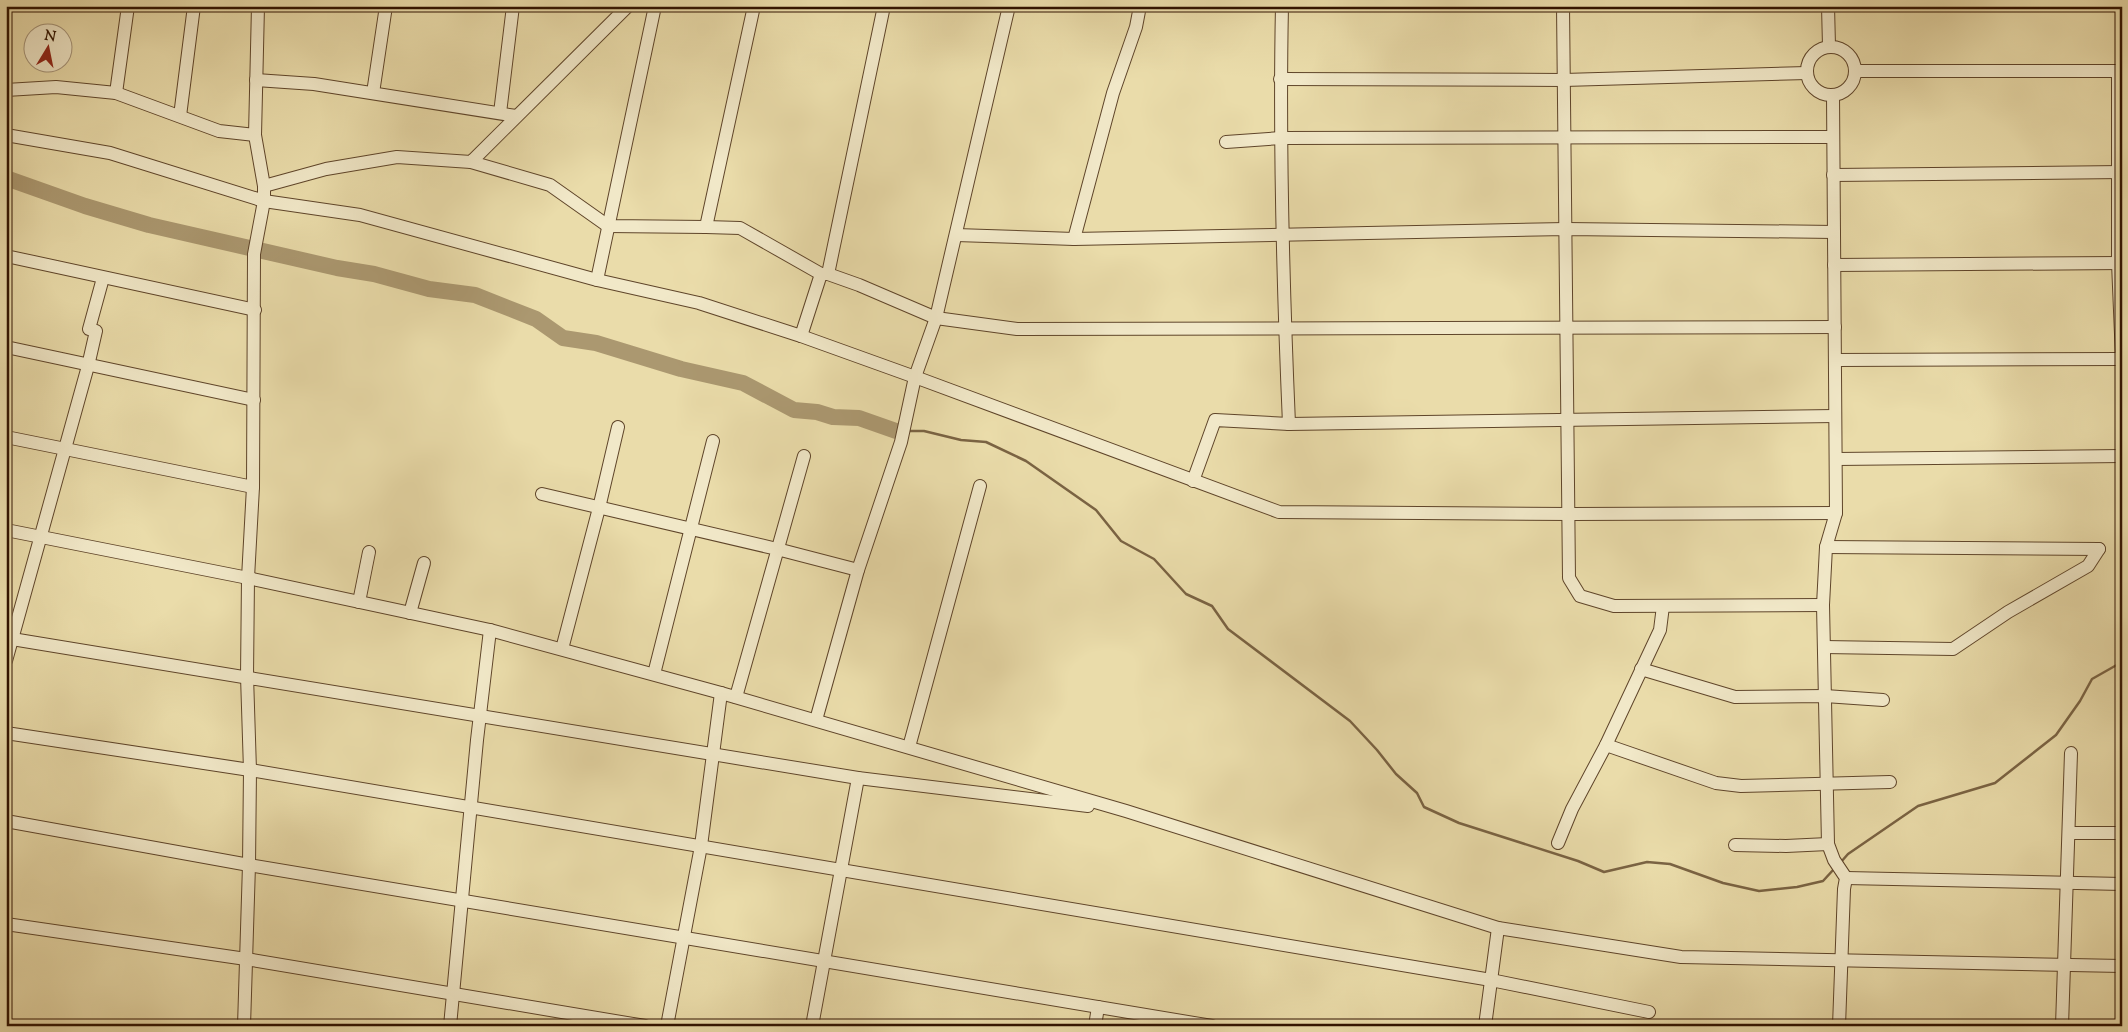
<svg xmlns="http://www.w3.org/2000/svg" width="2128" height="1032" viewBox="0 0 2128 1032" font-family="'Sorts Mill Goudy',serif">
<rect width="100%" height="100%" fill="#eadcaa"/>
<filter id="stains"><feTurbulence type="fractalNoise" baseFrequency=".004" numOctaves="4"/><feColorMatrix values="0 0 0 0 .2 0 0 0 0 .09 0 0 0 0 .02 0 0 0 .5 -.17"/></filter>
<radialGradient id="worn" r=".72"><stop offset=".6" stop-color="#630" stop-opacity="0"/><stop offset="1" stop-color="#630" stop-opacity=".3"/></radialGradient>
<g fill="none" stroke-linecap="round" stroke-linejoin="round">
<g stroke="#7a6343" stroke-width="2.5">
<path d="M910,431H924L961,440L986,442L1026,461L1096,510L1121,541L1154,559L1186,594L1212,606L1228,629L1350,721L1377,750L1396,774L1417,793L1424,807L1459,823L1578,861L1604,872L1647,862L1670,864L1723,883L1759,891L1797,887L1823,881L1834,869"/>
<path d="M1841,862L1848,854L1918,806L1995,783L2056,735L2080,701L2092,679L2122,662"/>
</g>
<path stroke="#ab9870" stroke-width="16" d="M6,178L85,206L149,225L337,268L374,274L429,289L475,295L536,319L563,338L596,343L681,369L743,383L794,410L817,412L833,417L859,418L896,431"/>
<g stroke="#5f452a" stroke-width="14">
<g id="minor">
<path d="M754,6L706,227L740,228L821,274"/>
<path d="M1282,6C1279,146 1283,285 1289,424"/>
<path d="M1563,6L1569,578L1580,596L1614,606L1823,605"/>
<path d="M1828,6L1829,46"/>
<circle cx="1831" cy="71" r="24"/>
<path d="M1856,71H2122"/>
<path d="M2118,71V263L2122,358"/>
<path d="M1280,79L1564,80L1807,73"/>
<path d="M256,80L314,84L516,116"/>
<path d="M6,90L56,87L116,93L219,131L255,135"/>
<path d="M116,93L128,6"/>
<path d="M373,93L386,6"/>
<path d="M1833,95L1836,513L1826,547L1823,605L1828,844L1834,860L1846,878L1844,889L1839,1026"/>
<path d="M500,113L513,6"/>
<path d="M180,116L194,6"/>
<path d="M6,135L110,153L264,201L360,215L597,280L699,303L801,336L915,377L1279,512L1570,514L1836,513"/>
<path d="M1226,142L1281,138L1833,137"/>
<path d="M471,162L550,185L608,226L706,227"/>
<path d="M1833,175L2122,172"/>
<path d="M264,186L326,169L397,157L471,162L628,6"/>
<path d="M956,235L1074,239L1566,229L1834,232"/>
<path d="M1074,239L1113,93L1136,27L1140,6"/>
<path d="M6,256L255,310"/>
<path d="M1834,265L2122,263"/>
<path d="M828,274L859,285L936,318L1017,329L1835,327"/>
<path d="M597,280L655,6"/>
<path d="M801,336L821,274H828L884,6"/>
<path d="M6,347L254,400"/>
<path d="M1835,360L2122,359"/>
<path d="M6,437L253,487"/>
<path d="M1836,459L2122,456"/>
<path d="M1193,481L1215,420L1289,424L1835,416"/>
<path d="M542,494L777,549L858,570"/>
<path d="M6,530L248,578L490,630L721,693L1126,811L1498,928L1681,957L2122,966"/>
<path d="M1826,547L2099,549"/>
<path d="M359,602L369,552"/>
<path d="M410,613L424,563"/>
<path d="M6,638L858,778L1088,806"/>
<path d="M1824,647L1953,649L2008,612L2088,566L2099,549"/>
<path d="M562,649L599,508L618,427"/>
<path d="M6,661L88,366L96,331L89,329L103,278"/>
<path d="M1641,669L1735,697L1825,696L1883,700"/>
<path d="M654,674L713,441"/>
<path d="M736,697L804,456"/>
<path d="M816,720L858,570L901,442L915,377L936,318L1009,6"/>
<path d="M6,733L250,770L1491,980L1649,1012"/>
<path d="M1606,745L1716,783L1741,786L1890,782"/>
<path d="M909,747L980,486"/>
<path d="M6,821L249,865L1212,1026"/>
<path d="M2069,833H2122"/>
<path d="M1558,843L1572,809L1606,745L1660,630L1663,606"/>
<path d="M1735,845L1786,846L1828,844"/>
<path d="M1846,878L2122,884"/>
<path d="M6,924L246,959L645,1026"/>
<path d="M244,1026L249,865L250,770L247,676L248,578L253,487L254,254L264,201V186L255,135L258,6"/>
<path d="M450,1026L477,740L490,630"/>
<path d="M667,1026L701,846L721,693"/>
<path d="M812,1026L858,778"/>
<path d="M1095,1026L1098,1007"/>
<path d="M1485,1026L1498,928"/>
<path d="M2062,1026L2071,753"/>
</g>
</g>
<use href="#minor" stroke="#f1e8c8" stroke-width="12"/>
</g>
<rect width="2128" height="1032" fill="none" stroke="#eadcaa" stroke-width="25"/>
<rect x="8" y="8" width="2113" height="1017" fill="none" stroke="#311300" stroke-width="2.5"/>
<rect x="12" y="12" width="2103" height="1007" fill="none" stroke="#311300"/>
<g transform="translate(48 48) rotate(10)"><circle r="24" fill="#f1e8c8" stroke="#a49378"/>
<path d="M0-4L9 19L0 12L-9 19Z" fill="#8f2418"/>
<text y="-8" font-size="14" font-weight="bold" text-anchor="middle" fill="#311300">N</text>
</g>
<rect width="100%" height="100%" filter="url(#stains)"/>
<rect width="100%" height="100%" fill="url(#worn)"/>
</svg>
